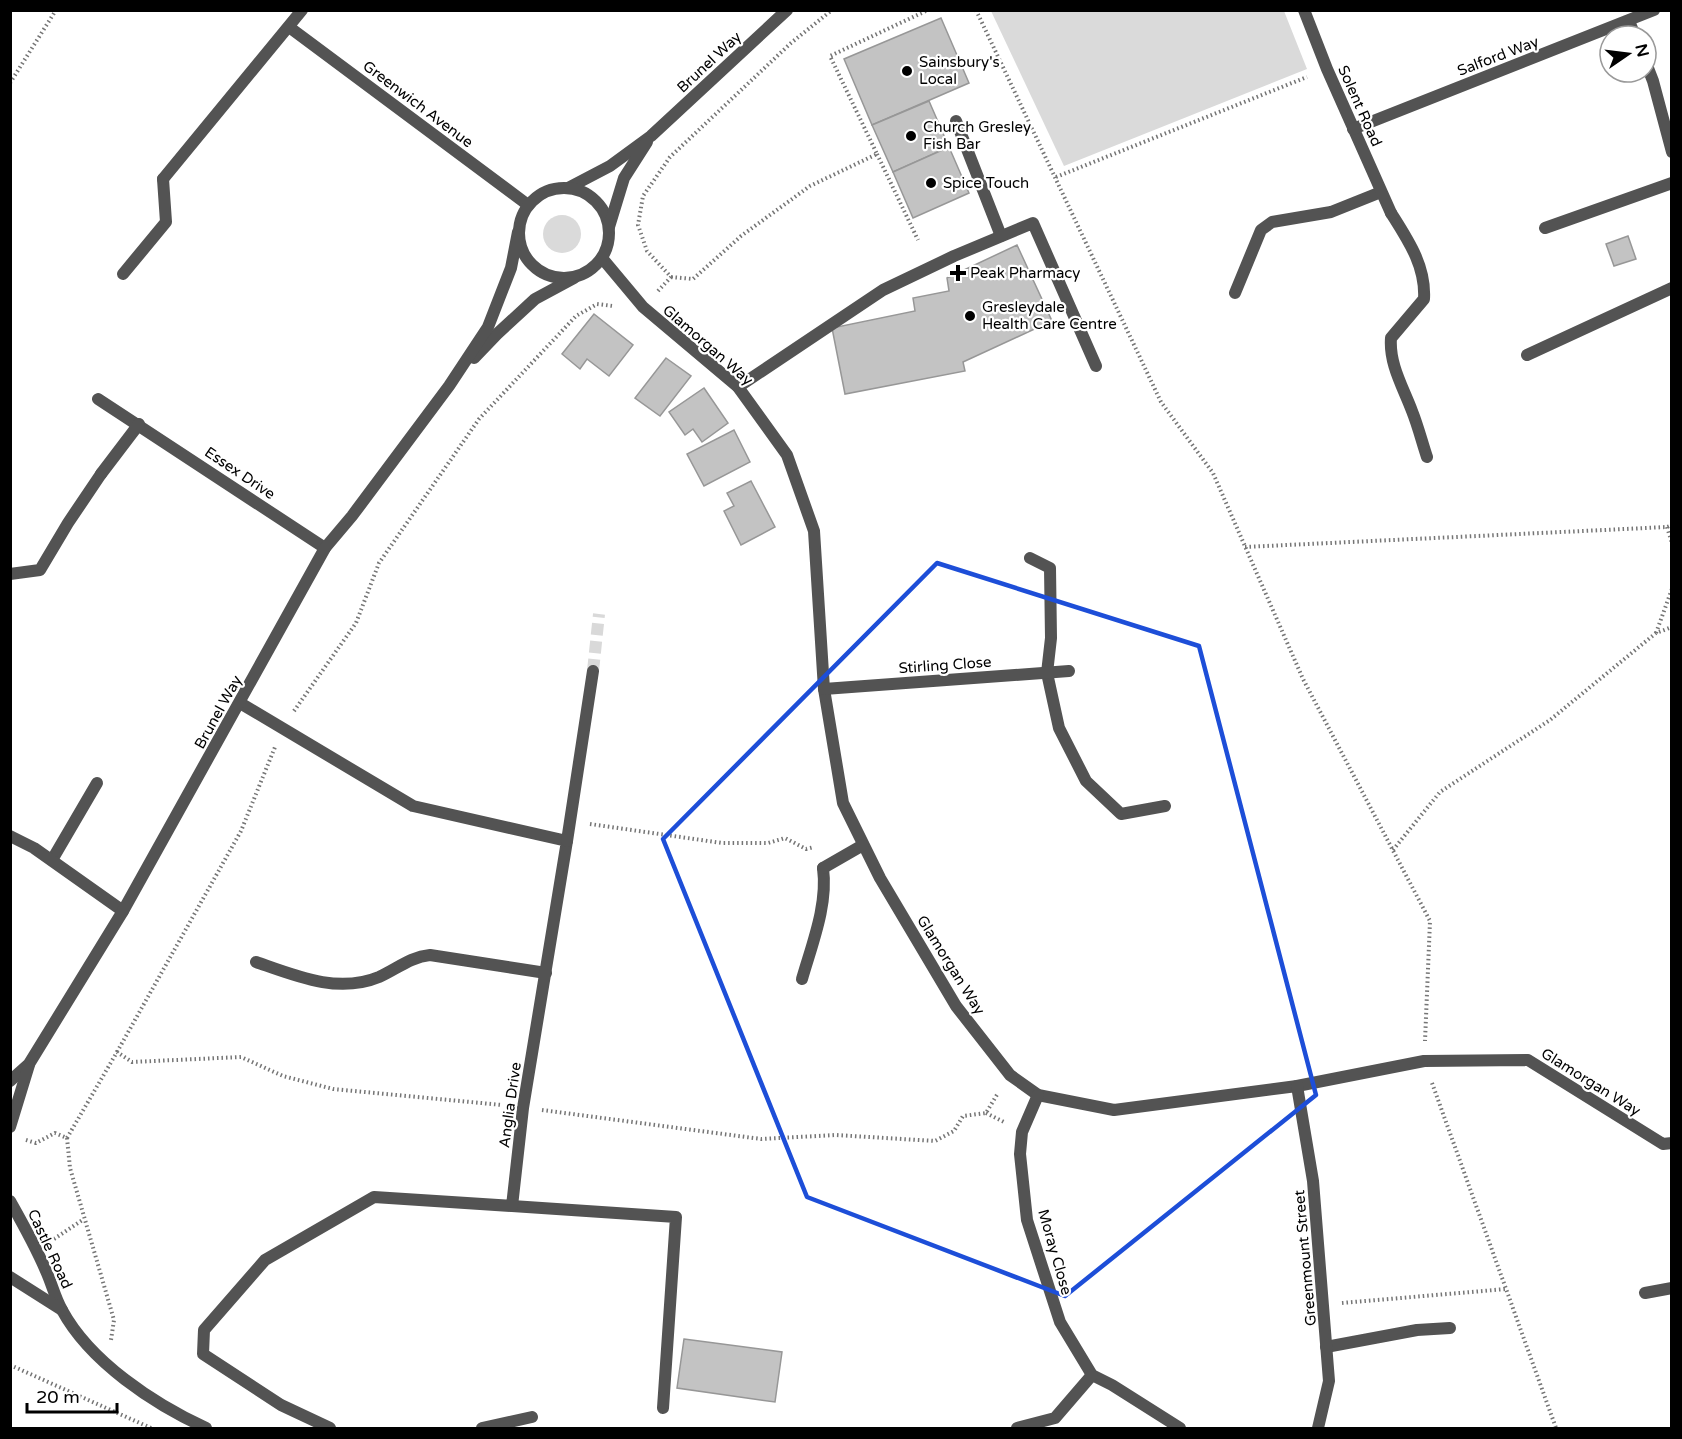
<svg xmlns="http://www.w3.org/2000/svg" width="1682" height="1439" viewBox="0 0 1682 1439" font-family="'Varela Round',sans-serif">
<rect width="100%" height="100%" fill="#fff"/>
<g fill="#dadada">
<path d="M991,11H1284L1307,69L1064,166Z"/>
<circle cx="562" cy="234" r="19"/>
</g>
<g fill="#c3c3c3" stroke="#979797" stroke-width="1.5">
<path d="M941,18L969,83L872,125L844,59Z"/>
<path d="M929,101L949,147L893,172L872,125Z"/>
<path d="M949,147L969,193L913,218L893,172Z"/>
<path d="M1628,236L1636,259L1614,266L1606,244Z"/>
<path d="M1017,245L1052,321L963,362L965,371L845,394L832,328L915,311L913,298L949,291L947,278Z"/>
<path d="M594,314L633,345L609,376L587,359L580,369L562,354Z"/>
<path d="M666,358L691,376L660,416L635,398Z"/>
<path d="M704,388L728,423L702,442L693,429L685,435L669,412Z"/>
<path d="M734,430L750,462L704,486L687,454Z"/>
<path d="M751,481L775,527L741,545L724,511L734,506L727,493Z"/>
<path d="M684,1339L782,1352L775,1402L677,1388Z"/>
</g>
<g fill="none" stroke-linecap="round" stroke-linejoin="round">
<path stroke="#d9d9d9" stroke-width="12" stroke-dasharray="12 6" stroke-linecap="butt" d="M593,671L599,614"/>
<g stroke="#757575" stroke-width="4" stroke-dasharray="1.5 3" stroke-linecap="butt">
<path d="M976,10L1161,402L1213,473L1303,679L1430,921L1425,1041"/>
<path d="M10,83L56,10"/>
<path d="M877,154L918,240"/>
<path d="M1056,177L1307,77"/>
<path d="M671,277L693,279L741,236L810,186L877,154L830,56L928,10"/>
<path d="M658,291L671,277L647,251L638,225L643,196L670,157L791,43L832,10"/>
<path d="M1667,527L1672,543"/>
<path d="M1245,547L1667,527L1672,525"/>
<path d="M1656,633L1672,589"/>
<path d="M294,711L356,623L379,563L479,419L576,316L597,304L613,306"/>
<path d="M590,824L722,843H768L785,838L806,849L814,847"/>
<path d="M1393,850L1440,792L1550,720L1656,633L1672,627"/>
<path d="M117,1052L241,831L275,747"/>
<path d="M1432,1083L1556,1428"/>
<path d="M542,1110L761,1139L836,1135L935,1141L954,1131L963,1116L986,1113L998,1093"/>
<path d="M986,1113L1004,1122"/>
<path d="M67,1138L70,1168L114,1320L111,1340"/>
<path d="M26,1140L36,1143L55,1133L67,1138L117,1052L132,1062L241,1057L283,1076L333,1089L502,1105"/>
<path d="M54,1239L84,1219"/>
<path d="M1342,1303L1506,1289"/>
<path d="M10,1365L151,1428"/>
</g>
<g stroke="#535353" stroke-width="12">
<path d="M956,121L1001,236"/>
<path d="M1391,213C1408,240 1426,266 1424,299L1391,338C1389,364 1403,387 1412,411C1418,426 1422,442 1427,457"/>
<path d="M1545,228L1672,183"/>
<path d="M123,274L166,222L163,179"/>
<path d="M1235,293L1261,230L1272,222L1331,212L1381,192"/>
<path d="M1527,355L1672,288"/>
<path d="M738,387L883,290L954,256L1033,223L1096,366"/>
<path d="M1030,558L1050,568L1051,638L1047,673L1059,728L1086,781L1121,814L1165,806"/>
<path d="M10,574L40,570L68,523L101,474"/>
<path d="M52,860L97,783"/>
<path d="M256,962C296,976 338,994 379,977C397,969 410,957 430,955L546,973"/>
<path d="M802,979C812,944 828,905 823,868"/>
<path d="M512,1206L676,1217L663,1408"/>
<path d="M1645,1293L1672,1288"/>
<path d="M1326,1347L1417,1330L1450,1328"/>
<path d="M482,1428L532,1417"/>
</g>
<g stroke="#535353" stroke-width="12">
<path d="M1304,10L1327,69L1391,213"/>
<path d="M1629,21L1635,36"/>
<path d="M289,27L528,205"/>
<path d="M1646,63L1653,81L1672,152"/>
<path d="M1353,129L1654,10"/>
<path d="M163,179L302,10"/>
<path d="M602,258L643,307L738,387L787,455L814,531L824,689L843,803L880,878L956,1006L1010,1075L1038,1095L1114,1110L1297,1086L1424,1061L1528,1060L1663,1144L1672,1143"/>
<path d="M98,399L325,548"/>
<path d="M101,474L139,424"/>
<path d="M824,689L1069,671"/>
<path d="M240,703L413,806L567,841L523,1108L512,1206L374,1197L265,1260L204,1330L203,1354L281,1405L330,1428"/>
<path d="M10,836L34,848L123,911"/>
<path d="M567,841L593,671"/>
<path d="M823,868L863,845"/>
<path d="M1297,1086L1313,1181L1329,1381L1318,1428"/>
<path d="M1038,1095L1022,1132L1020,1154L1027,1220L1060,1322L1092,1375L1112,1385L1180,1428"/>
<path d="M1017,1428L1055,1418L1092,1375"/>
</g>
<g stroke="#535353" stroke-width="12">
<path d="M568,188L610,166L651,136L787,10"/>
<circle cx="564" cy="233" r="45"/>
<path d="M609,227L624,178L647,142"/>
<path d="M474,358L497,334L535,299L574,278"/>
<path d="M10,1081L29,1064L123,911L325,548L352,516L449,386L488,327L511,268L518,232"/>
<path d="M10,1127L29,1065"/>
<path d="M10,1201C23,1224 36,1247 46,1271C52,1284 55,1298 62,1310C90,1362 154,1404 206,1428"/>
<path d="M10,1277L62,1310"/>
</g>
</g>
<path fill="none" stroke="#1d4ed8" stroke-width="4.5" stroke-linejoin="round" d="M937,563L1199,646L1316,1095L1065,1296L807,1197L663,839Z"/>
<g fill="#000" stroke="#fff" stroke-width="2">
<circle cx="907" cy="71" r="6"/>
<circle cx="911" cy="136" r="6"/>
<circle cx="931" cy="183" r="6"/>
<path d="M955 264h6v6h6v6h-6v6h-6v-6h-6v-6h6z"/>
<circle cx="970" cy="316" r="6"/>
</g>
<g text-anchor="middle" stroke-width="4.5" stroke-linejoin="round" paint-order="stroke">
<g font-size="15" fill="#000" stroke="#fff">
<text transform="translate(1498 56) rotate(-21)" y="5">Salford Way</text>
<text transform="translate(709 62) rotate(-43)" y="5">Brunel Way</text>
<text transform="translate(418 104) rotate(37)" y="5">Greenwich Avenue</text>
<text transform="translate(1360 106) rotate(66)" y="5">Solent Road</text>
<text transform="translate(708 345) rotate(41)" y="5">Glamorgan Way</text>
<text transform="translate(240 473) rotate(34)" y="5">Essex Drive</text>
<text transform="translate(945 665) rotate(-4)" y="5">Stirling Close</text>
<text transform="translate(218 712) rotate(-61)" y="5">Brunel Way</text>
<text transform="translate(951 965) rotate(58)" y="5">Glamorgan Way</text>
<text transform="translate(1591 1082) rotate(32)" y="5">Glamorgan Way</text>
<text transform="translate(510 1105) rotate(-82)" y="5">Anglia Drive</text>
<text transform="translate(50 1249) rotate(65)" y="5">Castle Road</text>
<text transform="translate(1055 1252) rotate(74)" y="5">Moray Close</text>
<text transform="translate(1305 1258) rotate(-95)" y="5">Greenmount Street</text>
</g>
<g font-size="15" fill="#000" stroke="#fff" text-anchor="start">
<text x="919" y="67">Sainsbury's<tspan x="919" dy="17">Local</tspan></text>
<text x="923" y="132">Church Gresley<tspan x="923" dy="17">Fish Bar</tspan></text>
<text x="943" y="188">Spice Touch</text>
<text x="970" y="278">Peak Pharmacy</text>
<text x="982" y="312">Gresleydale<tspan x="982" dy="17">Health Care Centre</tspan></text>
</g>
</g>
<rect width="1682" height="1439" fill="none" stroke="#000000" stroke-width="24"/>
<g transform="translate(1628 54) rotate(76)"><circle r="28" fill="#ffffff" stroke="#999999" stroke-width="1.5"/>
<path d="M0-4.5L10 22L0 15L-10 22Z" fill="#000000"/>
<text y="-9" font-size="16" font-weight="bold" text-anchor="middle" fill="#000000">N</text>
</g>
<path d="M27 1403v9h90v-9" fill="none" stroke="#000000" stroke-width="3"/>
<text x="36" y="1403" font-size="18" fill="#000000" stroke="#ffffff" stroke-width="4.5" paint-order="stroke">20 m</text>
</svg>
